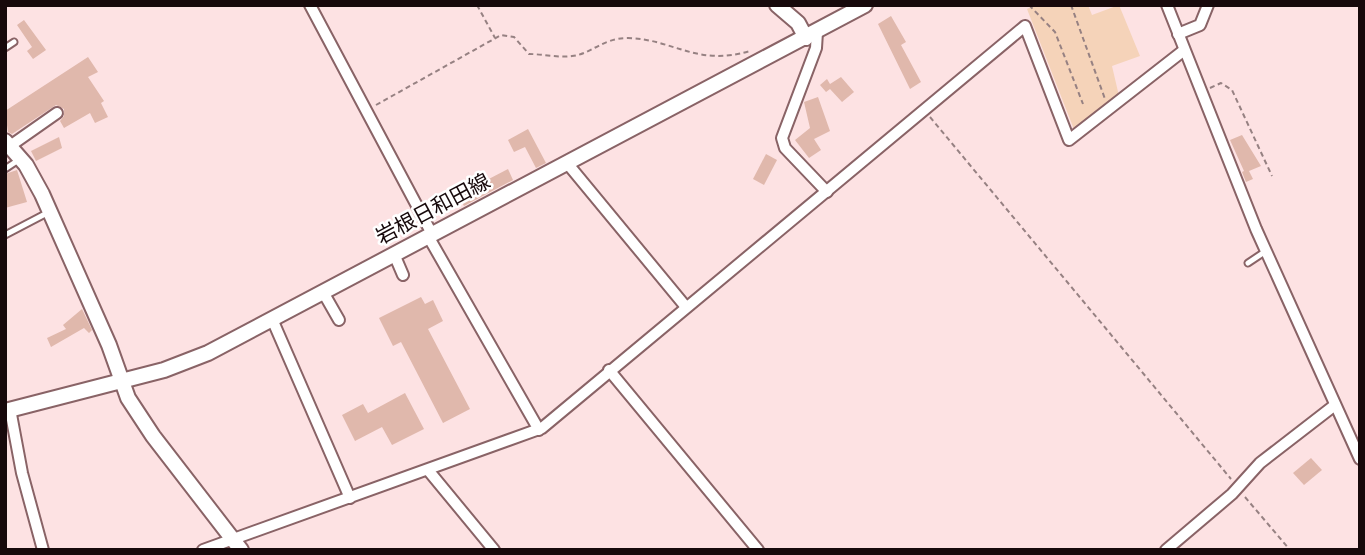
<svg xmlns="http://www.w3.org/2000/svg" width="1365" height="555" viewBox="0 0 1365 555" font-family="Arial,'Noto Sans JP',sans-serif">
<rect width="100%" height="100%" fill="#fde2e3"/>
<path fill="#f5d3b9" d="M1036,5H1088L1092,15L1119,5L1140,56L1112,66L1119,96L1075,132L1027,9Z"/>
<g fill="#e0b8ac">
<path d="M891,16L906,42L901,45L921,82L910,89L878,24Z"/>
<path d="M24,20L46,50L33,59L27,51L32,47L17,25Z"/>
<path d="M88,57L98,72L88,77L104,101L101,103L108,117L95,123L90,113L64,128L60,121L64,116V109L56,105L12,134L8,132L5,111Z"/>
<path d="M841,77L854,92L842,102L830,89L826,92L820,85L827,79L830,84Z"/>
<path d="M818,97L830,131L814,139L821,150L809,158L795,140L810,128L804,102Z"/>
<path d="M528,129L546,163L536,168L525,147L514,152L508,140Z"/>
<path d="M1242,135L1261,166L1249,171L1253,179L1246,182L1242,172L1244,171L1230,140Z"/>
<path d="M59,137L62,148L36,161L31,151Z"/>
<path d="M766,154L777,160L764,185L753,179Z"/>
<path d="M508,169L513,180L464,206L458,195Z"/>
<path d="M17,170L27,202L5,208V174Z"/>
<path d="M421,297L425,304L433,300L443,321L428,329L470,409L443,423L401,342L393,346L379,318Z"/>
<path d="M82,309L92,330L89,333L84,328L51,347L47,338L66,329L63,325Z"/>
<path d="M405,393L424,429L392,445L382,427L355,441L342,415L363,404L368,413Z"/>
<path d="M1311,458L1322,470L1304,485L1293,473Z"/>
</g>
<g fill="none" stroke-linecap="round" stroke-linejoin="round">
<g stroke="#896366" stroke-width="9">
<g id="lane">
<path d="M5,48L14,42"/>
<path d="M5,169L20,159"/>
<path d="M5,235L49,212"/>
<path d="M1248,263L1266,251"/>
</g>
</g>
<g stroke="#896366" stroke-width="14">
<g id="street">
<path d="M310,5L432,234"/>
<path d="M1167,5L1256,229L1360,459"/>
<path d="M817,32L816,48L782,138L785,148L827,192"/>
<path d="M1178,34L1200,25L1208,5"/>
<path d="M10,146L57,113"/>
<path d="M567,163L686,307"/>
<path d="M428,236L539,430"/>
<path d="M394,254L403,275"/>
<path d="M323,292L339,320"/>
<path d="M272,319L350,498"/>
<path d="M609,370L758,550"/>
<path d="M10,409L22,473L43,550"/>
<path d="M428,470L494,550"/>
<path d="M203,550L542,428L1025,26L1069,140L1183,51"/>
<path d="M1166,550L1232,494L1260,463L1335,405"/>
</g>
</g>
<g stroke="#896366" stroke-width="18">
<g id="secondary">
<path d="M777,5L798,23L806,38"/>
<path d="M5,141L26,165L42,194L109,345L128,398L153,436L241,550"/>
<path d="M5,411L164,370L208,353L865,5"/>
</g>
</g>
<g stroke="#968182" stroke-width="2" stroke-dasharray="5 3.5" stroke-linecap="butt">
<path d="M477,5L495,38"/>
<path d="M1029,5L1055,32L1083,104"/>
<path d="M1071,5L1105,99"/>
<path d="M1210,88L1221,83L1232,90L1272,176"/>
<path d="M376,105L501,35L514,37L529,54C542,54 558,58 572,56C592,54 602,38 628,38C673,39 697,67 750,51"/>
<path d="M930,117L1231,479"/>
<path d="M1245,497L1290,550"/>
</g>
<use href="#lane" stroke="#fff" stroke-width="5"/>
<use href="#street" stroke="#fff" stroke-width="10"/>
<use href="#secondary" stroke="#fff" stroke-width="14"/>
</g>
<g text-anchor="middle" stroke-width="5" stroke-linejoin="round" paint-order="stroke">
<g font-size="21" fill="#17090b" stroke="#fff">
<text transform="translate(433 209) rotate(-28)" y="7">岩根日和田線</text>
</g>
</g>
<rect width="1365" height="555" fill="none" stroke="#17090b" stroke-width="14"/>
</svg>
